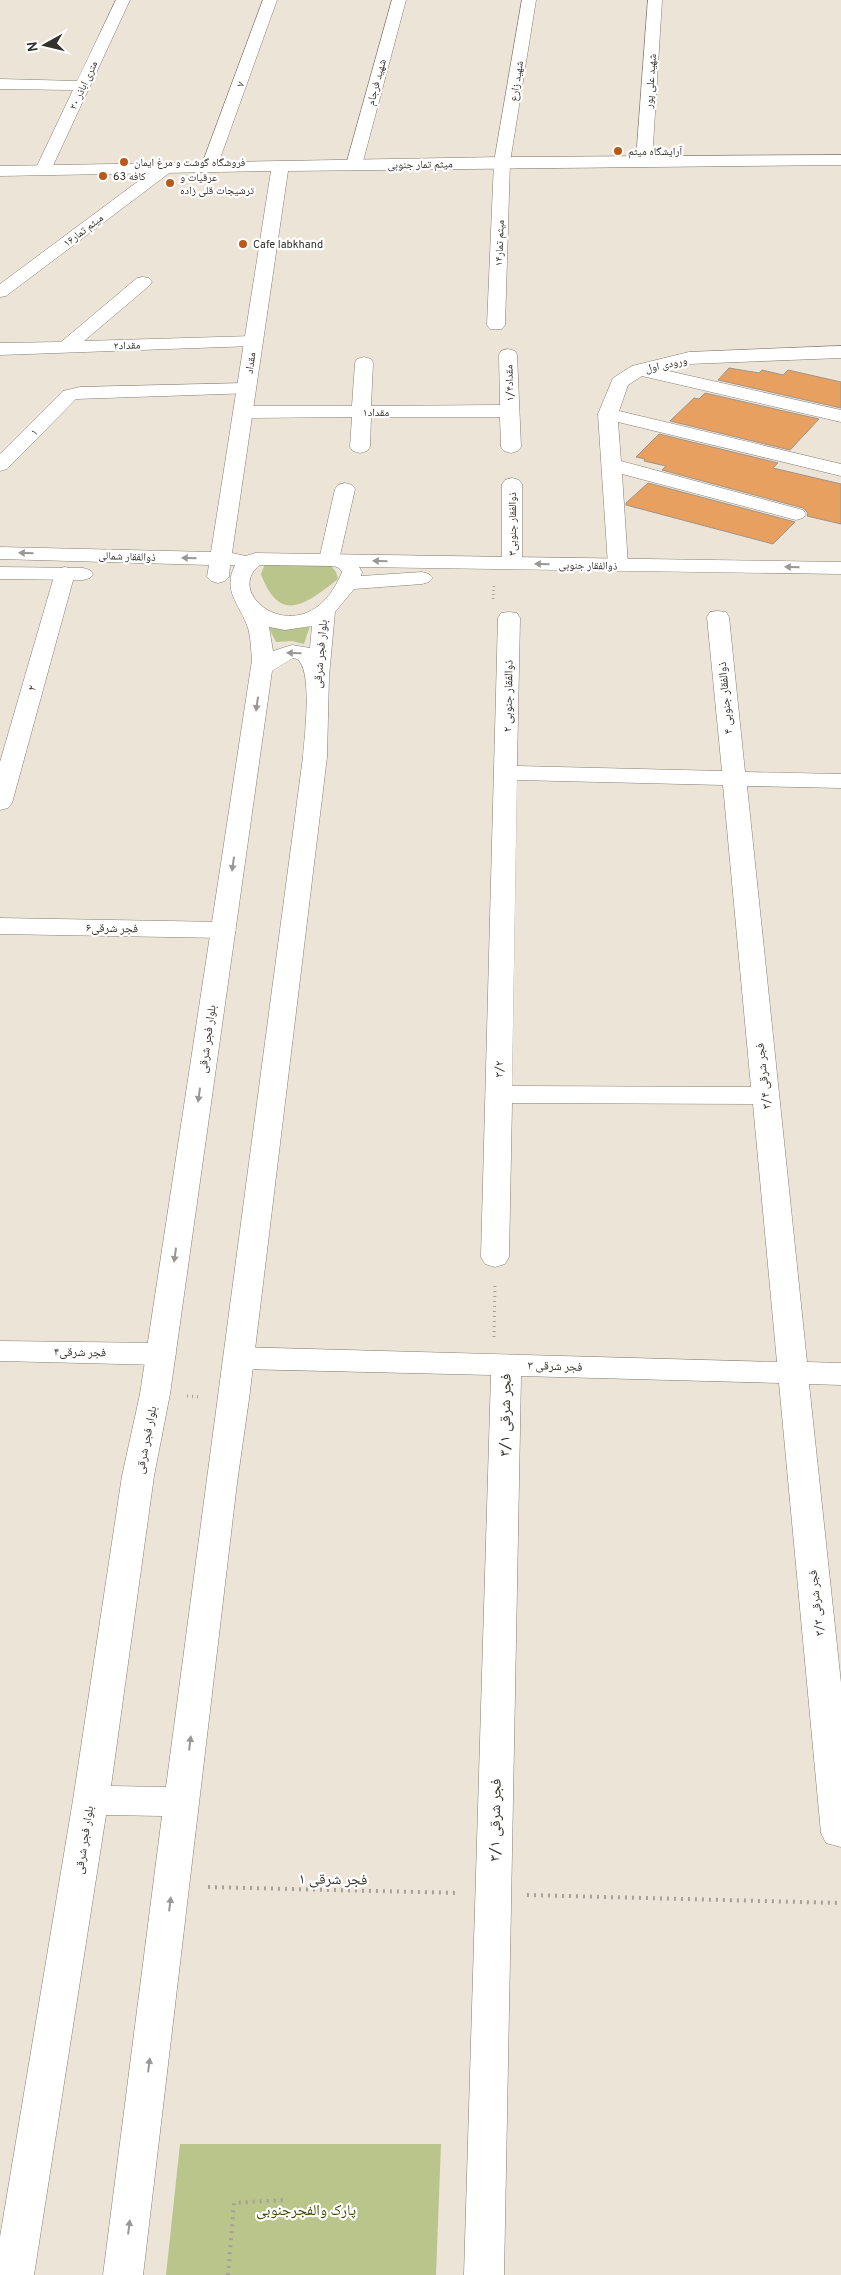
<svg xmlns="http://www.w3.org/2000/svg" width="841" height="2275" viewBox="0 0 841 2275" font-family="Overpass,'Noto Naskh Arabic',sans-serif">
<rect width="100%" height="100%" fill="#ede4d8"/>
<g fill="#b9c58b">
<path d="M329,563L336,572L338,579C307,603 280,626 261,574L265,564Z"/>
<path d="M268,626H310L304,644L292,641L276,642Z"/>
<path d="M180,2144H441L436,2275H166Z"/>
</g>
<g fill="#e7a060" stroke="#9f948a">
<path d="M729,368L759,373L762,370L783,375L788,370L841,382V408L718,380Z"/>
<path d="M705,393L819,419L790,450L670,421L694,398L699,399Z"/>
<path d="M659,434L778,463L773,468L841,484V524L807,516L808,513L803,508L662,470L666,466L644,461L645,459L636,457Z"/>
<path d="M648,483L795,522L773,544L626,505V503Z"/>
</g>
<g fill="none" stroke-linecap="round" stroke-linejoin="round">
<g stroke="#857e73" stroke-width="1">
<g id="street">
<path d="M116,0H130L51,170L49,173H37L35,170L73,90L0,89V79L77,81Z"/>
<path d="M263,0H277L217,167L215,170H203L201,167Z"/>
<path d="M392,0H406L362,165L360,168H348L346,165Z"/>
<path d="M522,0H536L510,162L505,325L502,329H490L487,325L494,162Z"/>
<path d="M648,0H662L652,161L650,164H638L636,161Z"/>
<path d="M166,163L172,165L174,168L172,171L6,296L0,297V284L160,165Z"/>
<path d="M143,277L149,278L152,282L149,286L84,341L253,336L259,337L262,341L259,345L253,346L0,355V343L61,342L137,278Z"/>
<path d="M841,346V358L689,364L664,370L841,410V422L642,376L628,385L619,411L841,464V476L618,422L621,461L803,510L806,514L803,518L796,520L622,474L628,565L625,569L618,571L611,569L608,565L598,414L613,378L632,366L689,352Z"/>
<path d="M508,349L515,351L517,355L521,447L518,451L511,453L504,451L501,447L500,417H371L370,447L367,451L360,453L353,451L350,447L352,417L243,418L236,416L233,412L236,408L243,406H352L355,363L357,359L364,357L371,359L373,363L371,406L500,405L499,355L501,351Z"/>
<path d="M246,383L253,385L255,389L253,393L76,399L7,469L0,471V454L63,391L80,387Z"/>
<path d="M512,478L519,480L522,484V563L519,567L512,569L505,567L502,563V484L505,480Z"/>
<path d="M345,483L352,485L355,489L339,560L336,564L329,566L322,564L319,560L335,489L338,485Z"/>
<path d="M65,567L72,569L75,573L12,803L8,808L0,810V762L55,573L58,569Z"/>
<path d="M718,611L726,612L729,617L745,772L841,774V788L747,786L807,1362L841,1363V1385L809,1384L841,1683V1847L826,1843L821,1833L779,1383L521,1376L504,2275H464L491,1375L239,1369L228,1365L224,1358L228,1351L239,1347L777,1362L753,1104L512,1103L509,1257L505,1264L495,1267L485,1264L481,1257L498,618L501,613L509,612L517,613L520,618L517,766L722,771L707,617L710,612ZM517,780L723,785L751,1087L512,1086Z"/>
<path d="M0,918L223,922L232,925L236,930L232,935L223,938L0,934Z"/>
<path d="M0,1341L161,1343L172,1347L176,1354L172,1361L161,1365L0,1361Z"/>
</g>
</g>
<g stroke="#857e73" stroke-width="1">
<g id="secondary">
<path d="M841,155V165L288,171L232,553L246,556L255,553L841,562V574L359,567L362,572L361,576L422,572L429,574L433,578L429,582L422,584L354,589L335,612L329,676L327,757L249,1399L237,1483L143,2275H103L162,1816L106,1815L34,2275H0V2237L73,1800L122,1476L140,1394L252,660C251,650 251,638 248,628C240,604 222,592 235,565H230L229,577L225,581L218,583L211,581L207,577L209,565L0,559V547L211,552L271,171L0,176V166L502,157ZM260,565L334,566L339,568L342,572C307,659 219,595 260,565ZM312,626L310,648L292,645L273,651L269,627L285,630ZM293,658C315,658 304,740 303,757L166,1787L111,1786L154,1476L170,1394L272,671Z"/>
<path d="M0,567L83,568L90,570L93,574L90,578L83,580L0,579Z"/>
</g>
</g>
<path stroke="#a7a097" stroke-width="2.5" stroke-dasharray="1 3" stroke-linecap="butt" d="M493,599L494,585"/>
<g stroke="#a7a097" stroke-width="3" stroke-dasharray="1 4" stroke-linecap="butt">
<path d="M494,1337L495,1283"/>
<path d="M187,1396L201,1397"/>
</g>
<g stroke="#a7a097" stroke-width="4" stroke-dasharray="2 5" stroke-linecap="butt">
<path d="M208,1887L459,1893"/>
<path d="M527,1895L841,1903"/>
<path d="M228,2275L234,2203L283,2200"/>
</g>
<use href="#street" fill="#fff" fill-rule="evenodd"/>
<use href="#secondary" fill="#fff" fill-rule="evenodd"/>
</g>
<defs><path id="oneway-solid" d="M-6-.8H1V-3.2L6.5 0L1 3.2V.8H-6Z" transform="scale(1.25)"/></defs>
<g fill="#9a9896">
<use href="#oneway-solid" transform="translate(26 553) rotate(-178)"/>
<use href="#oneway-solid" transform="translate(189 558) rotate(-178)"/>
<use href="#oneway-solid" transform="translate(380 561) rotate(-179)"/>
<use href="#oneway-solid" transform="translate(542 564) rotate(-179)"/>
<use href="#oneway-solid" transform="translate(792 567) rotate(-179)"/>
<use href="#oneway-solid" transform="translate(294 653) rotate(-179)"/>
<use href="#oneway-solid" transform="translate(257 704) rotate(98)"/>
<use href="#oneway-solid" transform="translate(233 864) rotate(98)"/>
<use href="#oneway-solid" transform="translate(199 1095) rotate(98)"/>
<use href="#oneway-solid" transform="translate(175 1255) rotate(98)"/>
<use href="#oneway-solid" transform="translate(190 1743) rotate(-83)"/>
<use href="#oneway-solid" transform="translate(170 1904) rotate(-83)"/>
<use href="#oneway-solid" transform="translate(149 2065) rotate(-83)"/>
<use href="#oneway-solid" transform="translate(129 2227) rotate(-83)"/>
</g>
<g fill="#b95818" stroke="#fff" stroke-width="2">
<circle cx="618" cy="151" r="5"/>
<circle cx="124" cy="162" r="5"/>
<circle cx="103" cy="176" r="5"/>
<circle cx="170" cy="183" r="5"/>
<circle cx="243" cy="244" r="5"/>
</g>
<g text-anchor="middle" stroke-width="4.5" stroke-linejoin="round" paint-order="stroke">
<g font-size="11" fill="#35322d" stroke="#fff">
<text transform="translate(516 81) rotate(-81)" y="4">شهید زارع</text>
<text transform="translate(650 81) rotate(-86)" y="4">شهید علی پور</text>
<text transform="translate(376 82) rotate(-75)" y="4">شهید فرجام</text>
<text transform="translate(240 84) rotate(-70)" y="4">۷</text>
<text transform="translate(83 85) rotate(-65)" y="4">۲۰ متری اباذر</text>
<text transform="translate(420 164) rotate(-1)" y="4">میثم تمار جنوبی</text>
<text transform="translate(83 230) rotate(-37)" y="4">میثم تمار۱۶</text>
<text transform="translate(499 243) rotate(-88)" y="4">میثم تمار۱۴</text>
<text transform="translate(127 345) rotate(-2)" y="4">مقداد۲</text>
<text transform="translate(250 363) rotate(-82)" y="4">مقداد</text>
<text transform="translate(666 364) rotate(-12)" y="4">ورودی اول</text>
<text transform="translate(509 383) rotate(-92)" y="4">مقداد۱/۴</text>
<text x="376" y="416">مقداد۱</text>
<text transform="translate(34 432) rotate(-45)" y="4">۱</text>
<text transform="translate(512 524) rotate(-90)" y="4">ذوالفقار جنوبی۳</text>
<text transform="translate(127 556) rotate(2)" y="4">ذوالفقار شمالی</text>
<text transform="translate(588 565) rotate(1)" y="4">ذوالفقار جنوبی</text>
</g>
<g font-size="11" fill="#35322d" stroke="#fff" text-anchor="start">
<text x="628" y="155">آرایشگاه میثم</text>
<text x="134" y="166">فروشگاه گوشت و مرغ ایمان</text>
<text x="113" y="180">کافه 63</text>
<text x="180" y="181">عرقیات و<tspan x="180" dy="13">ترشیجات قلی زاده</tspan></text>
<text x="253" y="248">Cafe labkhand</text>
</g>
<g font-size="12" fill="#35322d" stroke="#fff">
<text transform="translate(320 654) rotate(-85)" y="4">بلوار فجر شرقی</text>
<text transform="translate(32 688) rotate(-74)" y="4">۲</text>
<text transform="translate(508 696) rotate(-89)" y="4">۲ ذوالفقار جنوبی</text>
<text transform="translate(725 698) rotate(-95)" y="4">۴ ذوالفقار جنوبی</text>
<text transform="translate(112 928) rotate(1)" y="4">فجر شرقی۶</text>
<text transform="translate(207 1039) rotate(-82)" y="4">بلوار فجر شرقی</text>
<text transform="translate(499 1069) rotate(-89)" y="4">۳/۲</text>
<text transform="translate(763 1076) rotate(-96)" y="4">۳/۴ فجر شرقی</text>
<text transform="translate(80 1352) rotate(1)" y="4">فجر شرقی۴</text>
<text transform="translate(555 1366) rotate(2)" y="4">۳ فجر شرقی</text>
<text transform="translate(146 1440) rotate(-79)" y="4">بلوار فجر شرقی</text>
<text transform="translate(816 1603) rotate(-96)" y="4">۳/۳ فجر شرقی</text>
<text transform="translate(84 1840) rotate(-81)" y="4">بلوار فجر شرقی</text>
</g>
<g font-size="15" fill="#35322d" stroke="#fff">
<text transform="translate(505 1415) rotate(-89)" y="5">۳/۱ فجر شرقی</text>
<text transform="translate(495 1820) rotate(-89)" y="5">۳/۱ فجر شرقی</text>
<text transform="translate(333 1879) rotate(1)" y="5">۱ فجر شرقی</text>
</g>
<g font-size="15" fill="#3e4700" stroke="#fff">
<text x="306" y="2215">پارک والفجرجنوبی</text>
</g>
</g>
<g transform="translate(45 45) rotate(262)" stroke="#ffffff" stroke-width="4" paint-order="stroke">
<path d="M0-4L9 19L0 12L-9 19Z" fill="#35322d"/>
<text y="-8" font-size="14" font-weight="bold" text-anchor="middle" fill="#35322d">N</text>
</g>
</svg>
